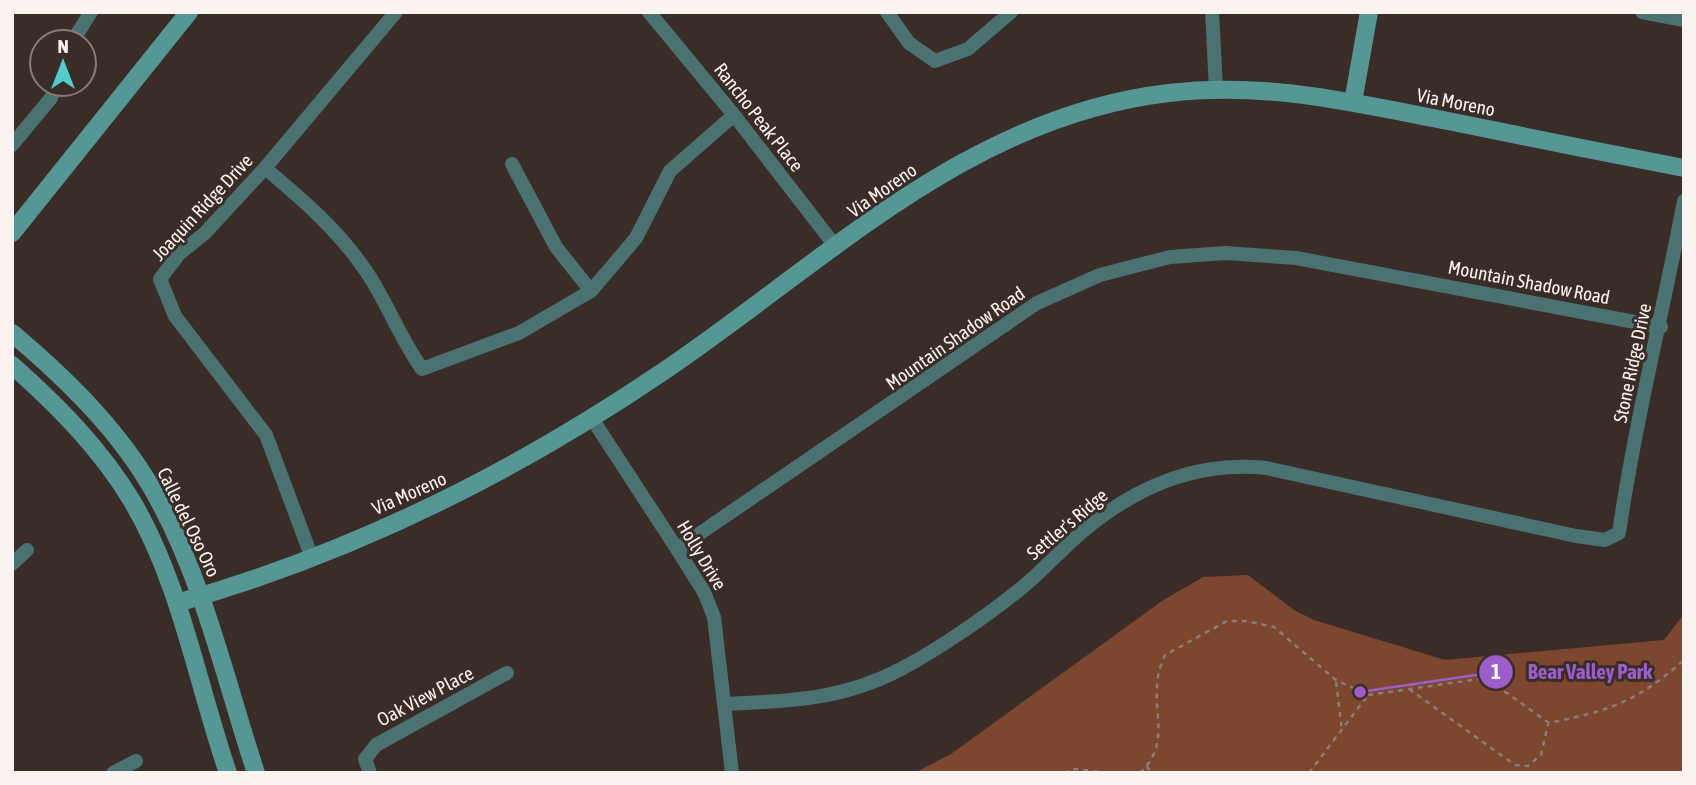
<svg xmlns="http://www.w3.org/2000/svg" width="1696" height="785" font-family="'Asap Condensed',sans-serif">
  <rect width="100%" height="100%" fill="#3a2d28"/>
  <path fill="#7c472e" d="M1248,575L1294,610L1314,620L1445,660L1664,640L1684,614V773H914L951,754L1162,601L1203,577Z"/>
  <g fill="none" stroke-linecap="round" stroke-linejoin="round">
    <g stroke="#897e7a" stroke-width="2.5" stroke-dasharray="5 5" stroke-linecap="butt">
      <path d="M1336,682L1342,731"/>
      <path d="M1409,689L1515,765L1528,766L1541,755L1548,724"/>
      <path d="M1147,766L1151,773"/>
      <path d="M1064,773L1075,769L1108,773"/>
      <path d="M1140,773C1171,744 1152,713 1158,677C1159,670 1162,662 1165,655L1227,621H1246L1274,627L1336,680L1368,695L1479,679L1507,693L1549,723C1611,710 1635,703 1684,660"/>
      <path d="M1309,773L1368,695"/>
    </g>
    <g stroke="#4a7271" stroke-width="14">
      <path d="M649,12L734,115L836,247"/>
      <path d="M887,12L909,43L935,61L968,49L1011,12"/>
      <path d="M1212,12L1216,89"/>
      <path d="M1642,12L1684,20"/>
      <path d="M72,42L91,12"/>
      <path d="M12,145L51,98L56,84"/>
      <path d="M512,164L556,247L591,291"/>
      <path d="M265,168C303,200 338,230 366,271C387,302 400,338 422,369L519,333L591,291L636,238L670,171L734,115"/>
      <path d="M591,417L677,549L704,592L714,617L732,773"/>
      <path d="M677,549L1037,303L1100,275L1170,257L1226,253L1296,258L1661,327"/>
      <path d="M312,558L266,435L175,316L160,279L179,254L205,233L265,168L396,12"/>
      <path d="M12,564L27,550"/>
      <path d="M726,704C790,701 842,700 901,669C939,649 990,614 1024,586C1044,569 1062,549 1082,532C1135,487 1196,461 1266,468L1576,536L1605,540L1619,533C1635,422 1663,312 1684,201"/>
      <path d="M113,773L136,761"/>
      <path d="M370,773L365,759L376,745L507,673"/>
    </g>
    <g stroke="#559795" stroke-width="18">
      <path d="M1353,102L1369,12"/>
      <path d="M12,233L189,12"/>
      <path d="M12,333C69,381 124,435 159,501C205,586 226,682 256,773"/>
      <path d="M12,365C58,406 100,448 132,501C181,584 197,683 228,773"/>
      <path d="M177,603C350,554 512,474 661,373C823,264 967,116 1169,93C1264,81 1355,103 1448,121C1527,137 1605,153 1684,168"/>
    </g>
  </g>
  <g text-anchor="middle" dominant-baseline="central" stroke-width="6" stroke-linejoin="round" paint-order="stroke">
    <g font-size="19" fill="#fbf3ef" stroke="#3a2d28">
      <text transform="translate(1456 102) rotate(11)">Via Moreno</text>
      <text transform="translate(759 117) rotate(52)">Rancho Peak Place</text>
      <text transform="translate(882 190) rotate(-35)">Via Moreno</text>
      <text transform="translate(202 207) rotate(-47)">Joaquin Ridge Drive</text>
      <text transform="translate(1529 282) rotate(11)">Mountain Shadow Road</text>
      <text transform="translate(955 338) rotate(-35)">Mountain Shadow Road</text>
      <text transform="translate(1632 363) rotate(-78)">Stone Ridge Drive</text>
      <text transform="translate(409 493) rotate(-24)">Via Moreno</text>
      <text transform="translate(189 522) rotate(64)">Calle del Oso Oro</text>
      <text transform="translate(1067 524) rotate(-40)">Settler's Ridge</text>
      <text transform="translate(702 555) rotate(59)">Holly Drive</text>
      <text transform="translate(425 696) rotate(-28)">Oak View Place</text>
    </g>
  </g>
  <path fill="none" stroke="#9b5ecb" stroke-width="2.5" d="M1360 692L1496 672"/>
  <g fill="#9b5ecb" stroke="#3a2d28" stroke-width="2.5">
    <circle cx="1360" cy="692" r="7"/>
    <circle cx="1496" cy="672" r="18"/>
  </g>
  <g font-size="21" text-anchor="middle" font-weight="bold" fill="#fff">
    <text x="1496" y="679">1</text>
  </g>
  <g font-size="21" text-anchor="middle" font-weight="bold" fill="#9b5ecb" stroke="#3a2d28" stroke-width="6" stroke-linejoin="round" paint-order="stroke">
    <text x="1590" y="679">Bear Valley Park</text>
  </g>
  <rect width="1696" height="785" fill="none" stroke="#fbf3ef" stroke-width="28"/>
  <g transform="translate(63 63)"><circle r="33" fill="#3a2d28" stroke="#877c78" stroke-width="2"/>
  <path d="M0-5L12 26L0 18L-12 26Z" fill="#53cdcb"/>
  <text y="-10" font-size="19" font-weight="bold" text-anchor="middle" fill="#fbf3ef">N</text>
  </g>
</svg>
